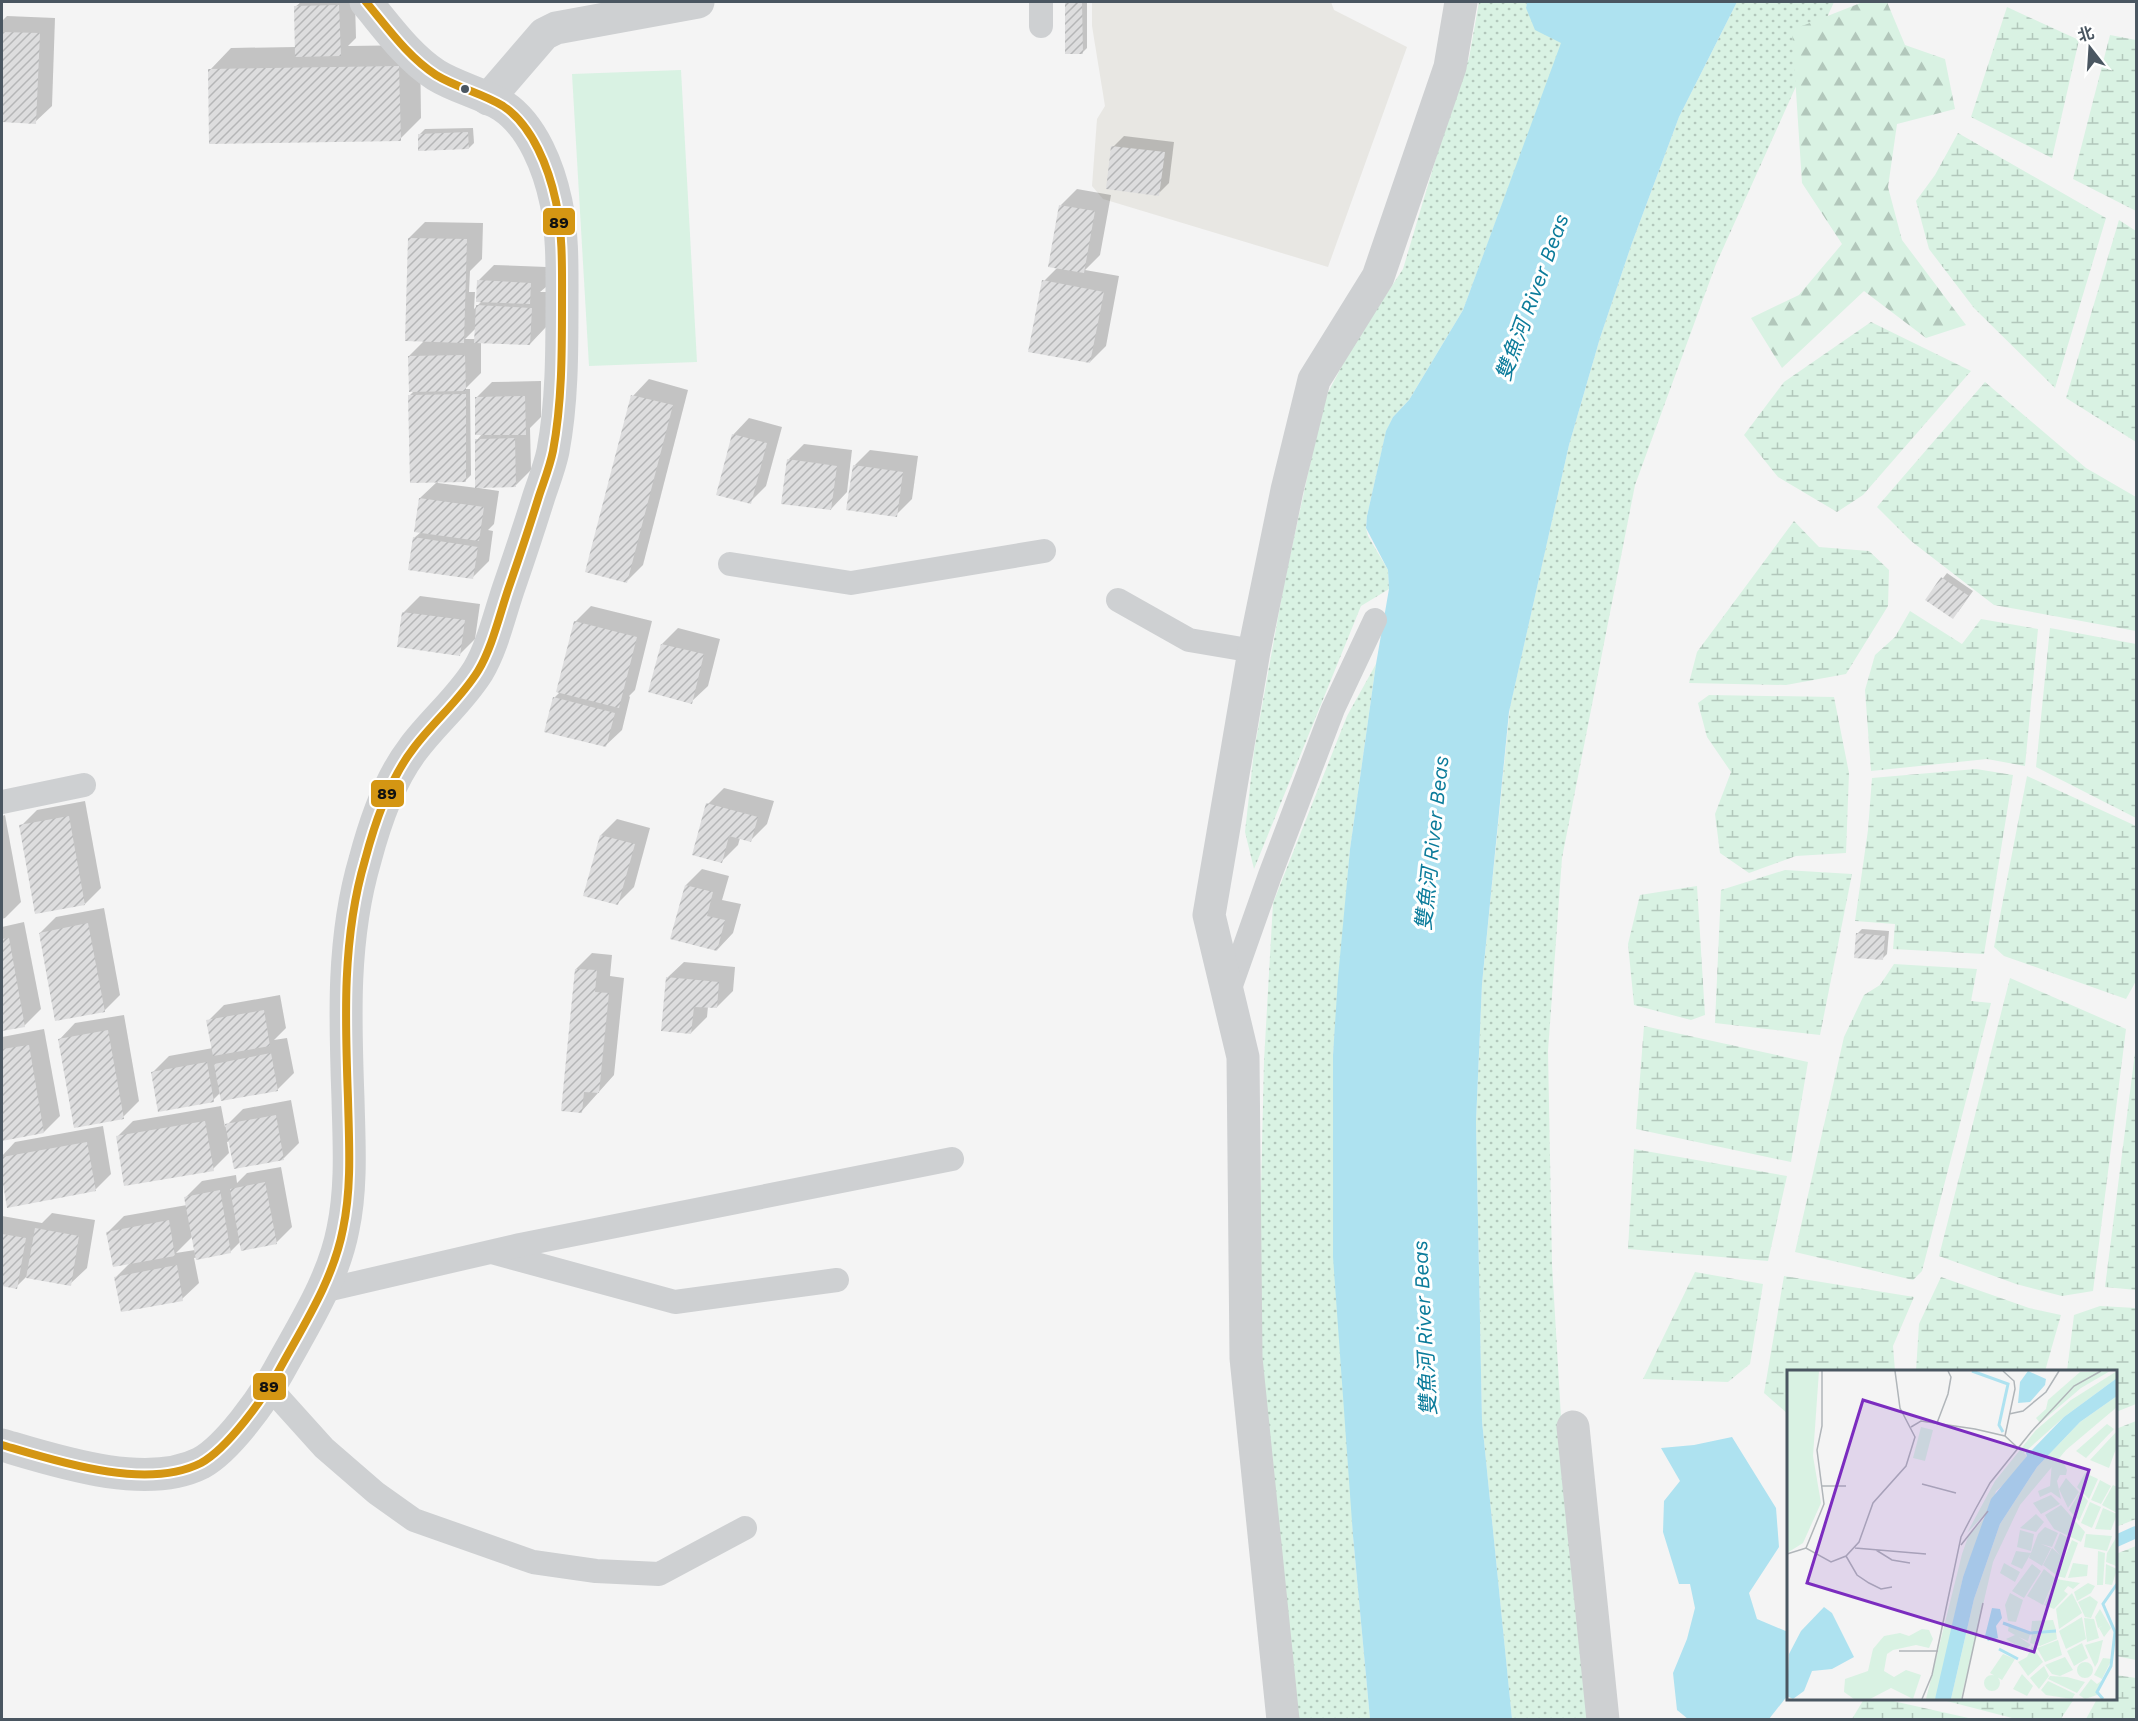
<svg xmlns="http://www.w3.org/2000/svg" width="2138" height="1721" font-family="'Work Sans','Noto Sans SC',sans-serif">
  <defs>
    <pattern id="grass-dots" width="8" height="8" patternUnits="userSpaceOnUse" patternTransform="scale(1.5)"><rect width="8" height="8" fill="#d9f2e3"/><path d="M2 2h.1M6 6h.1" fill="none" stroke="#b2c7bb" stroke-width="1.8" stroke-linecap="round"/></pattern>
    <pattern id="forest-firs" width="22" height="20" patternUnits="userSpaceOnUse" patternTransform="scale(1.5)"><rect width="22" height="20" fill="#d9f2e3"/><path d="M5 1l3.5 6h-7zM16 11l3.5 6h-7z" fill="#b2c7bb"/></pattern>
    <pattern id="wetland-marsh" width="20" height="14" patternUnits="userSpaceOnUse" patternTransform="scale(1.5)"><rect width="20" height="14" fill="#d9f2e3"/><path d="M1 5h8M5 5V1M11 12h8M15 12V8" fill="none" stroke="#b2c7bb"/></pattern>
    <pattern id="building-hatch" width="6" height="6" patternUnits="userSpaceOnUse" patternTransform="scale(1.5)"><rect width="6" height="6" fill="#ddddde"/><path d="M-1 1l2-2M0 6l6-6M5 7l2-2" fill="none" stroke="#b5b6b7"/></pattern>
  </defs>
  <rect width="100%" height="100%" fill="#f4f4f4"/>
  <path fill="#e8e7e3" d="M1092,2H1331L1334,10L1407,47L1328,267L1103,199L1092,186L1097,119L1105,106L1092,26Z"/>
  <g fill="url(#grass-dots)">
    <path d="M1479,2H1527L1526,8L1562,43L1463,310L1409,400L1393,417L1386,432L1367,516L1366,528L1368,536L1388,570L1389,589L1361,606L1254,869L1245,832L1254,751L1284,584L1324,400L1354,343L1403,269L1444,131L1469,58Z"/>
    <path d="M1737,2H1834L1716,264L1635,485L1562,858L1548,1051L1552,1264L1561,1417L1593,1719L1512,1720L1482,1421L1476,1122L1482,984L1510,707L1569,445L1600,338L1632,243L1679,117Z"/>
    <path d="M1376,664L1350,849L1333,1055L1353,1536L1370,1719H1296L1261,1383L1259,1271L1264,1061L1273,903L1347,716Z"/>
  </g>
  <path fill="url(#forest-firs)" d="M1863,2H1887L1905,45L1945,59L1955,109L1897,124L1888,187L1902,240L1966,325L1926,338L1864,291L1782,368L1751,318L1799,295L1842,244L1802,183L1792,30Z"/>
  <g fill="url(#wetland-marsh)">
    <path d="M2007,7L2079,40L2052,158L1971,117Z"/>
    <path d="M2110,35L2136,40V211L2073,179Z"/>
    <path d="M1958,133L2106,218L2055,388L1974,308L1929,249L1916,201L1935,175Z"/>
    <path d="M2119,220L2136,231V442L2066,398Z"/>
    <path d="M1871,322L1971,371L1863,495L1837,512L1778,477L1744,435L1784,382Z"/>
    <path d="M1985,382L2086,468L2136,497V631L1994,605L1911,541L1877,507Z"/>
    <path d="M1794,521L1819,547L1869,551L1889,570L1888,606L1846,674L1786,685L1689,683L1697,652Z"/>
    <path d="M1910,611L1962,644L1981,619L2038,629L2025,766L1987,759L1871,771L1865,690L1875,655L1895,637Z"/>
    <path d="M2050,628L2136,644V818L2036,767Z"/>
    <path d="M1709,695L1834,697L1849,773L1846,853L1796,856L1749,873L1720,853L1715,814L1731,772L1707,737L1698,703Z"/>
    <path d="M1976,769L2013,775L1984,954L1893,949L1895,924L1855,921L1868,830L1872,778Z"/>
    <path d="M2027,776L2136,826V981L2126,999L2004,956L1994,947Z"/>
    <path d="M1785,870L1852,874L1820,1035L1715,1023L1721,890Z"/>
    <path d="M1697,886L1705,1015L1691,1020L1634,1005L1628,944L1640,895Z"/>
    <path d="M1894,964L1977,969L1971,1001L1991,1003L1922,1271L1913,1280L1795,1252L1844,1037L1864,995L1880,985Z"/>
    <path d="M2010,978L2126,1029L2093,1291L2062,1296L2016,1284L1939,1256Z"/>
    <path d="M1644,1026L1808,1062L1791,1162L1636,1129Z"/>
    <path d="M2136,1045V1290L2105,1287Z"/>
    <path d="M1634,1149L1787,1176L1768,1261L1628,1249Z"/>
    <path d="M1695,1272L1763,1284L1750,1364L1728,1382L1643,1379Z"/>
    <path d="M1784,1276L1914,1297L1893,1346L1895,1371L1788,1372V1414L1764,1393Z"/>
    <path d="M1941,1277L2029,1308L2061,1315L2045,1371H1916L1919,1324Z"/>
    <path d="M2100,1306L2136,1308V1404L2116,1412V1372L2067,1371L2074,1315Z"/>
    <path d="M2136,1421V1519L2116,1527V1429Z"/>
    <path d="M2136,1546V1660L2116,1656V1554Z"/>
    <path d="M2116,1675L2136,1678V1719H2086L2097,1699L2116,1698Z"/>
    <path d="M1864,1699H1884L1973,1719H1852Z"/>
    <path d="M1939,1699H2074L2060,1720L2016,1719Z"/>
  </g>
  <path fill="#d9f2e3" d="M681,70L697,362L589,366L572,74Z"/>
  <g fill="#aee2f0">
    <path d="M1527,2H1737L1679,117L1632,243L1600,338L1569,445L1509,712L1482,984L1476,1122L1482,1421L1512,1719H1370L1353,1536L1333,1257V1055L1338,978L1350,849L1376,664L1389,589L1388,570L1366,528L1367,516L1386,431L1393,417L1409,400L1463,310L1561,43L1535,30L1526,8Z"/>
    <path d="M1732,1437L1776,1508L1779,1547L1749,1593L1757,1619L1788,1632V1695L1769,1719H1688L1677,1710L1673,1673L1687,1639L1695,1608L1690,1584H1679L1663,1532L1664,1501L1680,1481L1661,1448L1694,1445Z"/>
  </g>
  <g fill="#0003" fill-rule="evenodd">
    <path d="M301,2H355L356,38L348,46L420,45L421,118L400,139L210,70L231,48L296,47L295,7Z"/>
    <path d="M1066,2H1087V48L1082,53L1067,52Z"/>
    <path d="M7,16L55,18L52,106L35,122L2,121V21Z"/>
    <path d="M473,128L474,143L469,148L420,134L425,129Z"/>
    <path d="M1124,136L1174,142L1169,183L1158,194L1113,147Z"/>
    <path d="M1077,189L1111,195L1100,255L1085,270L1119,276L1106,346L1090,362L1044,281L1058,267L1061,205Z"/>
    <path d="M425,222L483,223L482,259L470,271L469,292H475L474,309L482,301L478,281L494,265L547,267L546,287L540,292H547L546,327L530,344L481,342V373L465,389H470L471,475L466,480L438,481V483L477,488V440L483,433L476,398L492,382L541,381V417L530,428L531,470L515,486H479V488L499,491L494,524L488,530L493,531L489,561L473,577L414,538L421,532L420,498L438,481L410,395L415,390L409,356L425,340L409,238ZM476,328V339H465Z"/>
    <path d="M649,379L688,390L643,565L627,581L633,396Z"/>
    <path d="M749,418L782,427L766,486L750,502L733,435Z"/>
    <path d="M804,444L852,450L847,492L831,509L788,460Z"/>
    <path d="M870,450L918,456L912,499L896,515L854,466Z"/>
    <path d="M1947,573L1973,591L1958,612L1927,599Z"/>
    <path d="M420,596L480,604L475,639L459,655L404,612Z"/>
    <path d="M591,606L652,621L635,690L629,696L630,697L622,730L605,746L546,731L555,697L560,692L575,622Z"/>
    <path d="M678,628L720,639L708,686L691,702L662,644Z"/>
    <path d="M724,788L774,801L767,824L751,840L740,838L738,845L722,861L708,804Z"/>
    <path d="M85,801L101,888L85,904L21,826L37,810Z"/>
    <path d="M5,815L21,902L5,918L2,919V816Z"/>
    <path d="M617,819L650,828L634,887L618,903L601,835Z"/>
    <path d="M702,869L729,876L722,900L741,904L733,933L717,950L672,938L686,885Z"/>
    <path d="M104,908L120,995L104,1011L40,933L56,917Z"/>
    <path d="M24,922L41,1009L24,1026L2,1030V927Z"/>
    <path d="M1862,929L1889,931L1887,954L1882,959L1857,934Z"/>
    <path d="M592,953L612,955L610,976L624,978L614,1075L581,1112L576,969Z"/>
    <path d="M684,962L735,967L733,991L717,1007L708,1006L707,1017L691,1033L667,978Z"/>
    <path d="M280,995L286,1028L274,1040L287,1038L294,1073L278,1089L223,1100L221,1092L213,1100L153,1072L169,1056L213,1048L208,1021L224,1005Z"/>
    <path d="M124,1015L139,1101L123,1117L59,1040L75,1023Z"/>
    <path d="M44,1029L60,1116L44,1132L2,1140V1037Z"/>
    <path d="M291,1100L299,1143L283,1159L230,1141L227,1142L229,1153L213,1169L117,1137L133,1121L221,1106L225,1127L243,1109Z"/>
    <path d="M103,1126L111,1174L95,1190L8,1206L2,1170V1156L15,1142Z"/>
    <path d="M281,1167L292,1227L276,1243L241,1241L230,1252L194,1258L199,1283L182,1299L116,1277L131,1262L108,1232L124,1216L187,1205L186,1197L202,1181L236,1175L237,1183L247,1173ZM193,1236L195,1250L176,1253Z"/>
    <path d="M52,1213L95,1220L87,1268L70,1284L26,1277L16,1287L2,1284V1216L42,1223Z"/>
  </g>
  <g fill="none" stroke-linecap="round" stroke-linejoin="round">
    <path stroke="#aee2f0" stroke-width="12" d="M2116,1541L2136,1532"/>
  </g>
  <g fill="url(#building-hatch)">
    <path d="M1065,2H1082L1083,54H1065Z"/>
    <path d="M339,5L341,56L295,57L294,6Z"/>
    <path d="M2,32L40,33L36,124L2,122Z"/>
    <path d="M399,66L401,141L209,144L208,69Z"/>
    <path d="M468,132L469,149L418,151V134Z"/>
    <path d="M1111,146L1165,152L1159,196L1106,189Z"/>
    <path d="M1059,205L1095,211L1084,273L1048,267Z"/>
    <path d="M408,238L467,239L464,343L405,341Z"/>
    <path d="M477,280L531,283L530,304L476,302Z"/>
    <path d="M1042,280L1104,292L1090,363L1028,352Z"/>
    <path d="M476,305L532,308L530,345L474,343Z"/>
    <path d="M465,355L466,391L409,392L408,356Z"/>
    <path d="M466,394V482L410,483L408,395Z"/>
    <path d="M631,395L673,405L627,583L585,572Z"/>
    <path d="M525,396L526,435H475V397Z"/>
    <path d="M732,434L767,443L751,504L716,495Z"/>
    <path d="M515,438L516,487L475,488V439Z"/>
    <path d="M787,459L837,466L831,510L781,504Z"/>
    <path d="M853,465L903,472L897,517L846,510Z"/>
    <path d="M419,498L484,507L479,541L414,532Z"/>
    <path d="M413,537L478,547L473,579L408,570Z"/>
    <path d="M1941,577L1969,596L1953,619L1925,600Z"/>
    <path d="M402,612L465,620L460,656L397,647Z"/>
    <path d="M574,621L637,637L619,708L556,692Z"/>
    <path d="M661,644L704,654L692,704L648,692Z"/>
    <path d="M553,697L615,713L606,747L544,732Z"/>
    <path d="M706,803L758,817L751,842L729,836L722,863L692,855Z"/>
    <path d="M69,816L85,905L35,914L19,825Z"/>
    <path d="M600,835L635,844L618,905L583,896Z"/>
    <path d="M685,885L713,892L707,916L725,920L717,951L670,939Z"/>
    <path d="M88,923L105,1012L55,1021L39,933Z"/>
    <path d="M1856,933L1885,936L1883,960L1854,958Z"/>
    <path d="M9,938L25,1027L2,1031V939Z"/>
    <path d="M575,969L597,970L595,992L609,993L599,1093L584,1092L582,1113L561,1111Z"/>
    <path d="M666,977L719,982L717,1008L694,1007L691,1034L661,1031Z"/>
    <path d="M264,1010L270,1046L213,1056L206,1020Z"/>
    <path d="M108,1030L124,1119L74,1128L58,1039Z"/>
    <path d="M29,1045L44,1133L2,1141V1049Z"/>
    <path d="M271,1053L278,1091L221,1101L214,1064Z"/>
    <path d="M207,1062L214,1102L158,1112L151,1072Z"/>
    <path d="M276,1115L284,1160L234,1169L225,1124Z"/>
    <path d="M205,1121L214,1171L124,1186L116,1136Z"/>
    <path d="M87,1142L96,1191L7,1208L2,1178V1157Z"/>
    <path d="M265,1182L277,1244L241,1251L230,1189Z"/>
    <path d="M220,1190L231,1253L196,1260L184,1197Z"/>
    <path d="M169,1220L175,1256L113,1267L106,1232Z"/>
    <path d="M35,1228L79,1236L71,1286L26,1278Z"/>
    <path d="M2,1234L26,1238L17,1289L2,1286Z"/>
    <path d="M177,1265L183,1301L121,1312L114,1277Z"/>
  </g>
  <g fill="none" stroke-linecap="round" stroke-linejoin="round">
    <g stroke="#ced0d2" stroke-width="24">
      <path d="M1041,26V2"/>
      <path d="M730,564L851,583L1044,551"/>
      <path d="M1118,600L1189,640L1254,651"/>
      <path d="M2,802L84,785"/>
      <path d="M1229,991L1270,875L1333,709L1375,620"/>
      <path d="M495,1253L675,1302L837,1280"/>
      <path d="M322,1291L520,1245L952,1159"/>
      <path d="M269,1387L324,1448L376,1493L414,1520L533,1562L596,1571L659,1574L745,1528"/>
    </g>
    <g stroke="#ced0d2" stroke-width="33">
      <path d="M488,99L544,34L556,28L698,2"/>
      <path d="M1573,1427L1603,1720"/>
      <path d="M2,1445C56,1461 146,1491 201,1463C228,1448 263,1399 278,1372C303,1326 333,1281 343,1229C352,1186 349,1142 348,1099C345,1019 342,938 365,860C375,822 389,780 413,749C433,722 460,700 478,671C493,646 500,612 510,584C520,555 530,525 539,496C544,481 550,466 553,451C562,403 562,353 562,303C562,270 563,235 556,202C549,169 533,126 503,106C482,93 457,88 436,75C408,57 387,27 366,2"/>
      <path d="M1283,1720L1246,1358L1243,1057L1209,915L1254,651L1287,490L1314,380L1378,277L1450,67L1461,2"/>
    </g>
    <defs>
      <path id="bus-1" d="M2,1445C56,1461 146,1491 201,1463C228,1448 263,1399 278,1372C303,1326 333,1281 343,1229C352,1186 349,1142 348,1099C345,1019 342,938 365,860C375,822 389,780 413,749C433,722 460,700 478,671C493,646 500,612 510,584C520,555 530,525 539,496C544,481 550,466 553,451C562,403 562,353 562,303C562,270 563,235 556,202C549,169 533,126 503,106C482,93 457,88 436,75C408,57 387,27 366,2"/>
    </defs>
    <use href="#bus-1" stroke="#fff" stroke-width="12"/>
    <use href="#bus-1" stroke="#d49613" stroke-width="8"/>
  </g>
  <circle fill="#4a5661" stroke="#fff" stroke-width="2" cx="465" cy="89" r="5"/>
  <g text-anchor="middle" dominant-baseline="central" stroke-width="6" stroke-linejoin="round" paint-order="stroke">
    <g font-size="21" font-style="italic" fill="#0c7c9b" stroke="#fff">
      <text transform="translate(1532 297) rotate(-70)">雙魚河 River Beas</text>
      <text transform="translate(1432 843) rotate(-84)">雙魚河 River Beas</text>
      <text transform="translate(1424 1328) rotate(-93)">雙魚河 River Beas</text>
    </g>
  </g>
  <g transform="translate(1787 1370)">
    <rect width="330" height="330" fill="#f4f4f4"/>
    <path d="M330,1V8L277,47L237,83L240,86L221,111L209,121L204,138L180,163L208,111L249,60L284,30ZM330,26V37L279,80L233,135L206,192L174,329H164L187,229L213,154L250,97L293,52ZM200,145L176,207L152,318L148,329H139L175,184L181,167Z" fill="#d9f2e3"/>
    <path d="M0,1H32L26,86L34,133L16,173L0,183ZM323,1L294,18L253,53L249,48L259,39L261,30L293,2ZM276,91L280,100L279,105H273L270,111L274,129L264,122L253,127L251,121L263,116L265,92ZM135,259L142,260L146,269L142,278L129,275L106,280L100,284L97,301L107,307L119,300L134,305L126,329L104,318L83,329H67L57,322L58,309L81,301L86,279L97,266L113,263L122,266Z" fill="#d9f2e3"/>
    <path d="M320,54L327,59L299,88L289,81ZM330,61V76L322,98L303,90ZM298,103L311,109L302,129L290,117ZM279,108L292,122L281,138L272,119ZM313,110L324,116L314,134L304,130ZM326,115L330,117V143L315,135ZM293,122L301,131L292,151L282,140ZM264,125L273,134L254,144L246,133ZM303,132L314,137L305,158L294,153ZM274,135L298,162L294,172L267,159L261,150L258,145ZM316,138L330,144L324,160L308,159ZM249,144L257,152L249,162L233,158ZM258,157L271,163L265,177L254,174L264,178L255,196L242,188L251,164ZM233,160L247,164L244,181L230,177ZM273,163L283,169L269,205L256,195L265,178L273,185L267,178ZM299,164L325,166L320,181L297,177ZM330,166V194L329,196L319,192L320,183ZM285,170L291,173L278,208L270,206ZM229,181L244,183L235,199L224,194ZM311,181L318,183L316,215H310ZM217,193L233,202L228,212L213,203ZM286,193L301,195L300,206L281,208ZM245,194L254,201L237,228L225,221ZM319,194L330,199L325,215L318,214ZM257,199L268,208L256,235L240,226ZM269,209L293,213L286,219L281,216L277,221L281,224L267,239L257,235ZM301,213L308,216L304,223L290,231L287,222ZM223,223L236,230L229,252L221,251L218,235ZM285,223L295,243L272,259L269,239ZM303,226L311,232L304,248L298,247L291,232ZM313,239L324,258L317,267L312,258L315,256L311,258L308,247ZM295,247L299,269L279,279L272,261ZM297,248L307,249L312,268L300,272ZM266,250L269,260L244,261L245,251ZM222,255L243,264L241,271L232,267L244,275L237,280L219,269L228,265L221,261ZM269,262L270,269L253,276L243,273L245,264ZM271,270L275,285L258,292L250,278ZM316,270L311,292L308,297L298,275ZM295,273L301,288L287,296L280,281ZM245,276L256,292L241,306L231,292L240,287ZM216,284L228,289L215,310L203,303ZM278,287L286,300L273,306L265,304L258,295ZM316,288L325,289L315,309L307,305ZM290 300a8 8 0 1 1 16 0a8 8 0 1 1-16 0ZM257,296L262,306L252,319L243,308ZM235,304L246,316L240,326L226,319ZM197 313a8 8 0 1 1 16 0a8 8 0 1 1-16 0ZM263,306L280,307L298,312L290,323L261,309ZM304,309L310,314L314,311L310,325L298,329L292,325ZM261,311L288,324L285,329L259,325L254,320Z" fill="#d9f2e3"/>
    <path d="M134,57L146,60L138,91L126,88Z" fill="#d9f2e3"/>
    <path d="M241,1L259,9L258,15L243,32L231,33L233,12ZM330,8V26L293,52L250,97L213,154L187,229L164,329H148L176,207L204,129L240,86L238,80H245L277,47ZM37,237L45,243L67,287L45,299L25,301L17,321L6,329L0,326L2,284L14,261ZM205,238L213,239L215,248L209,256L211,268L201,271L198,266Z" fill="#aee2f0"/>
    <path fill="none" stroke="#aee2f0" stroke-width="3" d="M185,1L221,14L212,55L216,62M216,253L243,263L269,261M212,279L231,289M316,329L310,322L324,296L328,262L316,234L330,214"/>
    <path fill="none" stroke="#b0b5b9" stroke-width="1.5" d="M216,1L227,11L228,19L218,66M222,44L236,41L259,22L272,1M150,53L161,24L164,7L161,1M124,57L134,51L188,59L218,66L231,78M135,114L169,123M35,116H59M174,175L201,141M19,178L37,134L30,80L35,56V1M68,178L139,184M89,180L105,190L123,193M0,184L19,178L44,192L59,186L72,172L86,133L119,96L128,67L113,38L108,1M59,186L70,205L82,213L94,219L105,217M112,281H151M135,329L145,305L174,167L188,140L203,113L244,62L287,16L314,1M175,329L196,233"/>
    <path fill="#7b2cbf" fill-opacity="0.15" stroke="#7b2cbf" stroke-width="3" d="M76,30L302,100L247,282L20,213Z"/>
    <rect width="330" height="330" fill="none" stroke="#4a5661" stroke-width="3"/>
  </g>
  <g stroke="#fff" stroke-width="2">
    <rect x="542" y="207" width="34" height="29" rx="6" fill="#d49613"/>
    <rect x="370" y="779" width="35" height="29" rx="6" fill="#d49613"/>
    <rect x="252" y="1372" width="35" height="29" rx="6" fill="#d49613"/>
  </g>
  <g font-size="16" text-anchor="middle" font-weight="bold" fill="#111">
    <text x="559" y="228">89</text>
    <text x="387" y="799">89</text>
    <text x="269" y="1392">89</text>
  </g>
  <rect width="2138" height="1721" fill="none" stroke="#4a5661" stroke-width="6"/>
  <g transform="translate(2090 48) rotate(343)" stroke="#ffffff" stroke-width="4.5" paint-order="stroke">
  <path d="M0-4.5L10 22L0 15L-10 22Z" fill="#4a5661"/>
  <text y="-9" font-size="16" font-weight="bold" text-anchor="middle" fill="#4a5661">北</text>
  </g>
</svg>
